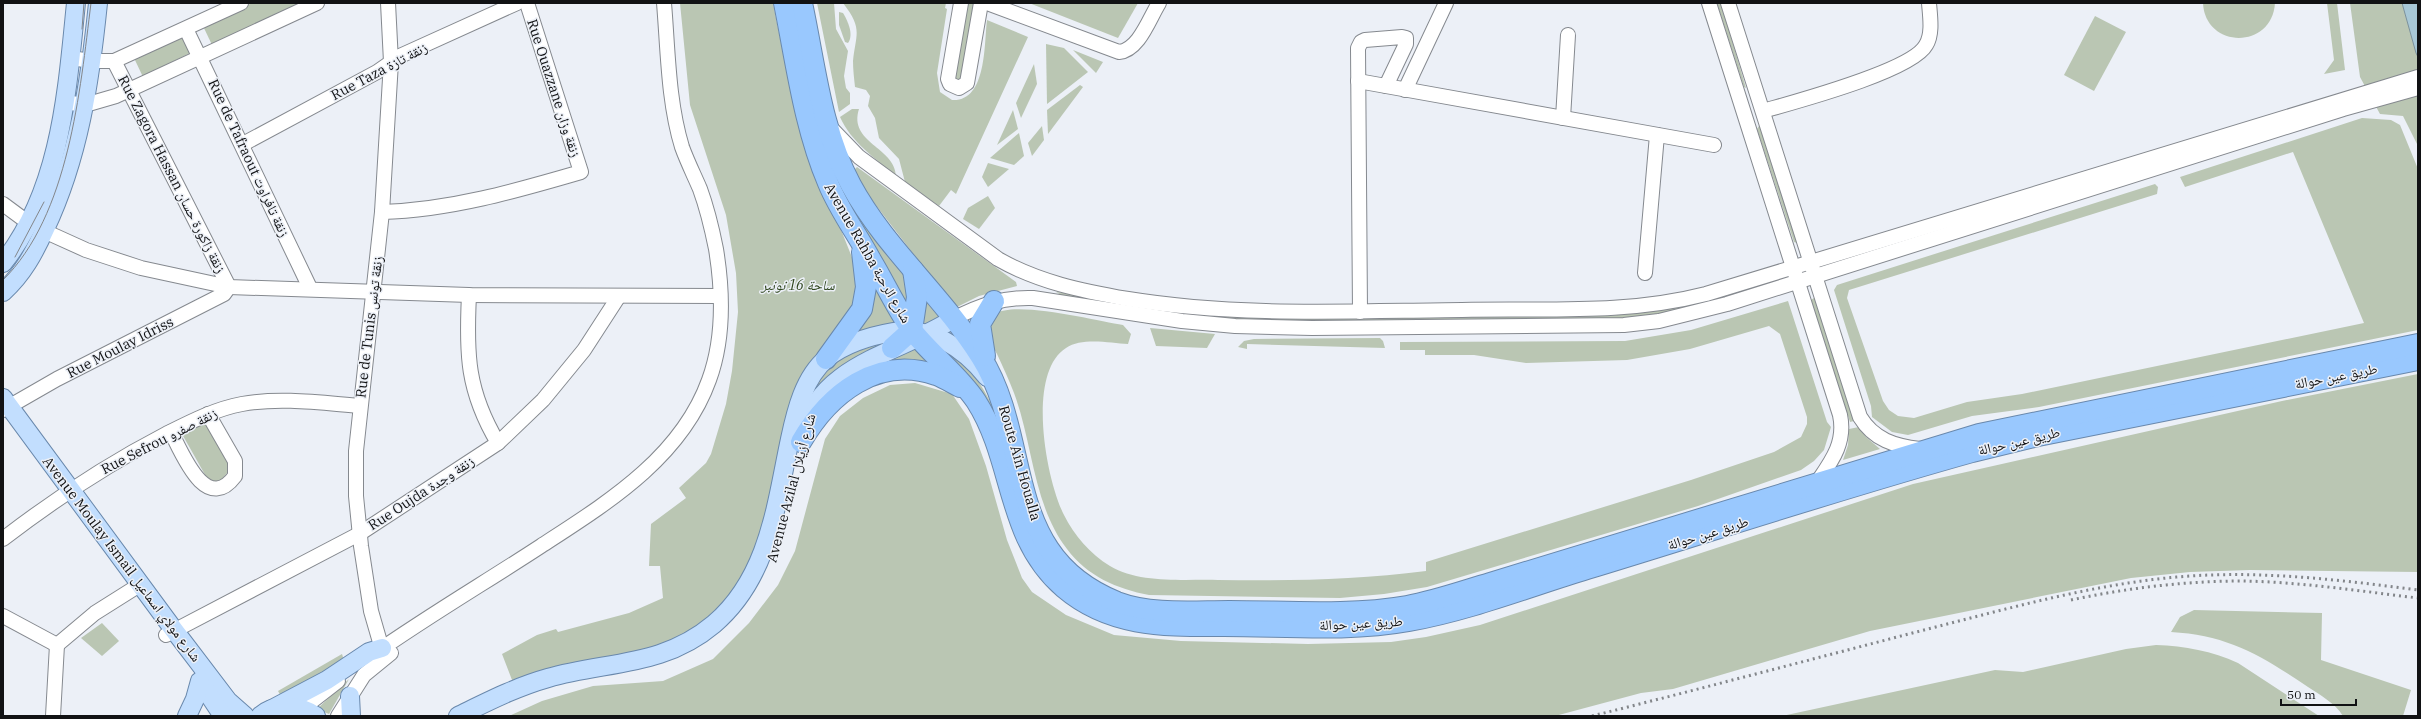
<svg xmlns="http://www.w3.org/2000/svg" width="2421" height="719" font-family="'IBM Plex Serif','Noto Naskh Arabic',serif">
  <rect width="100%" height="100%" fill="#ecf0f7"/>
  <g fill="#bac6b3">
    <path d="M252,3H306L213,47L203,26Z"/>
    <path d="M680,3H773L790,88L803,134L857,270L859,297L804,371L755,552L733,593L700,625L659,647L557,667L512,680L502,654L537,635L556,629L558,632L629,613L663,598L660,566H649L651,524L686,498L679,488L706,463L711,454L726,404L732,371L738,312L736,273L726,215L690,105Z"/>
    <path d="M817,3H834L836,29L848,51L844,76L846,88L850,93V104L839,112Z"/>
    <path d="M843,3H946L945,8L947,9L937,73L940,92L952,100C987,102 984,44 987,20L1028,37L956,194L951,190L939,206L905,182L899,159L879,138L875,118L868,106L870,96L866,90L855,87C854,78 853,69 853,61C856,33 863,29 843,3Z"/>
    <path d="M965,3H973V5L962,78L959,82L953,76Z"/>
    <path d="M1029,3H1138L1118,38Z"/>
    <path d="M1717,3H1721L1746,88L1744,87Z"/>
    <path d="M2203,3H2275C2272,50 2205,49 2203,3Z"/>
    <path d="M2327,3H2337L2345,70L2324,74L2334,60Z"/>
    <path d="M2350,3H2402L2418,57V146L2403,116L2380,114L2360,77Z"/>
    <path d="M839,12L843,13C848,21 854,35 848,43L845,42L839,25Z"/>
    <path d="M2095,16L2126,32L2094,91L2064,75Z"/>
    <path d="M184,37L190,53L143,77L134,58Z"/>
    <path d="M1046,44L1064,48L1088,72L1047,104Z"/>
    <path d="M1073,50L1103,62L1096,73Z"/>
    <path d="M1034,64L1037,84L1021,118L1016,103Z"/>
    <path d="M1080,85L1083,87L1048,134L1047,110Z"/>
    <path d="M852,109H859C848,143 895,147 896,176C876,159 851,142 840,117Z"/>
    <path d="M1013,110L1018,129L997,145Z"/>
    <path d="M818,118L905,273L909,312L837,184Z"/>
    <path d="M2362,118L2391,120L2400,125L2418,169V330L2039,407L1972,416L1908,435L1892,432L1872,417L1871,406L1834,290L1837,285L2155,184L2158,187L2157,194L1849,290L1847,298L1883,401L1889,410L1898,416L1914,418L1967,402L2022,394L2364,323L2293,152L2185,187L2180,177Z"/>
    <path d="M1042,126L1044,140L1032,156L1028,143Z"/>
    <path d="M1759,126L1760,127L1797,243L1794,242L1757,129Z"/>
    <path d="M1019,133L1024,156L1014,165L990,158Z"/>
    <path d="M988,163L1009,169L988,187L982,177Z"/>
    <path d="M857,167L1016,282L1017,286L979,296L955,308L868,195L854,170Z"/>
    <path d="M988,196L995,208L979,229L963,219L968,208Z"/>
    <path d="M1787,274L1790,277C1736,294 1684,311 1628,319L1276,322L1202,317L1061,295L1056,292L1239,317L1276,318L1604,316C1668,312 1726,293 1787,274Z"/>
    <path d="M872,278L902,323L845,340Z"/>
    <path d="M923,295L947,319L927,324L922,323Z"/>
    <path d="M1814,298L1815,299L1854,421L1850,422L1811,300Z"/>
    <path d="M1788,301L1827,422L1831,427L1824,450L1814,461L1801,470L1698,506L1427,587L1384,594L1340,598L1149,595C1117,589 1087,576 1067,549C1033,505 1033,444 1014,393C1009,380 1003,367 997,354C994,348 989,342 988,335C987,327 988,319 995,314C1015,300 1097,321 1123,325L1131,334L1128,344C1110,343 1082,337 1066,348C1026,373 1046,480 1064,515C1074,535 1090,554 1110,566C1140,584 1184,579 1218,580C1288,581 1357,580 1426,571V562L1691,480L1774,452L1801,437L1807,424V417L1780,334L1769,326L1690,349L1627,360L1526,363L1474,355H1425V350H1400V342L1625,341L1691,330Z"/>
    <path d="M1150,328L1215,334L1207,348L1156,346Z"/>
    <path d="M1380,338L1383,341L1385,348L1247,344V349L1238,347L1244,341L1254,339Z"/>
    <path d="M883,343L840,367L827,378L812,397L810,395C832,359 843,355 883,343Z"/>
    <path d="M915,345L930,359L926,366L885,361Z"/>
    <path d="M948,352C979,374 989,396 1002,431L944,356Z"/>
    <path d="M2418,374V572L2250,570L2190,572L2131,578L1870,631L1673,689L1641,693L1555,716H509L542,701L593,686L663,681L713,659L749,623L778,585L795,551L825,439L840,416L863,398L890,385L915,383L952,394L969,419L986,466L1007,540L1022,578L1032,592L1066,615L1114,635L1181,641L1308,644L1391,642L1426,637L1480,625L1913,484L2282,401Z"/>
    <path d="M205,422L232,467L218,484L208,480L182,434Z"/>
    <path d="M1859,427L1866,437L1880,449L1843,460L1848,445L1849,429Z"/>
    <path d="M2194,610L2322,613L2321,660L2411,690L2403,716H2343C2335,703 2320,695 2308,687C2262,656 2228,635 2171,632L2180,617Z"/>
    <path d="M102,623L119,641L102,656L81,638Z"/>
    <path d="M2156,645C2185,646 2212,651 2238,663L2319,716H1782L1995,670L2023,672L2126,649Z"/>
    <path d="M342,654L345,664L282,698L278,691Z"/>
    <path d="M349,679L329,714L317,709Z"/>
  </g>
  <path fill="#a8c8d7" stroke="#7b919c" d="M2402,3H2418V57L2416,53Z"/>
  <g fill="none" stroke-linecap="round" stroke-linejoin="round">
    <defs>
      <g id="minor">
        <path d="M961,3L948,79L950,84L959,88L967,83L981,3"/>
        <path d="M987,3L1119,52C1139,50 1149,19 1159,3"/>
        <path d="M1709,3L1840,415C1846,443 1831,462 1816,484"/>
        <path d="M1728,3L1860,417C1874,440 1895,446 1920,449"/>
        <path d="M186,29L310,288"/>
        <path d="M70,58L92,61H114L241,3"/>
        <path d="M1358,81L1714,145"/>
        <path d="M1405,90L1446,3"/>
        <path d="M64,102L85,105L116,96L317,3"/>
        <path d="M1763,111C1794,102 1912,71 1926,45C1933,34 1930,16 1929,3"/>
        <path d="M1563,118L1568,35"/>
        <path d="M832,129L859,157L998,259C1038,282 1082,291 1128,299C1239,317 1350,311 1462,310C1546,308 1624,315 1706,294L2418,77"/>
        <path d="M243,144L377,72L400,56L517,3"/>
        <path d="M3,204L30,224"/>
        <path d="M382,212C450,210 516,191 581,172L527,3"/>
        <path d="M44,231L86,250L141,268L229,287L469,295L720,296"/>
        <path d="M1645,273L1657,135"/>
        <path d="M469,295C466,354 467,391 498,443"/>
        <path d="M1360,312L1358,48L1361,42L1365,40L1402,37L1406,38V44L1386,86"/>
        <path d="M953,319C980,305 1003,297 1033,298L1182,321L1235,326L1312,328L1624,325L1659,321L1727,304L2343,109L2418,88"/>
        <path d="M3,410L57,379L224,294L229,287L114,61"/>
        <path d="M171,432C182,453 206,515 235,476V461L208,414"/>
        <path d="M3,539C55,499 108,464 166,434C190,422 215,409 242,404C280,397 322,403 360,406"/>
        <path d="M3,616L57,645"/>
        <path d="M166,635L359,534L498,443L543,400L584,350L619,296"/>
        <path d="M57,645L95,613L141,584"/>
        <path d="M374,654C428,616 486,582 541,546C607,503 681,458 709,380C724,339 723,292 716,249C712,229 707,208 700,189C694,175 687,161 682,147C668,101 668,50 664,3"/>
        <path d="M384,656L371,611L361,546L356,496V451L382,212L391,62L388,3"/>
        <path d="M302,709L338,681"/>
        <path d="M53,716L57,645"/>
        <path d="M338,716L364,675L391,653"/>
      </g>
      <g id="major">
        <path d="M3,263C61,190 67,92 76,3"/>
        <path d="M3,292C23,274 34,253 45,229C79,157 90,82 98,3"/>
        <path d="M3,398L174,630L228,701L245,716"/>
        <path d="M803,433C820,363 901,353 953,319"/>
        <path d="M205,689L223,716"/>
        <path d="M350,696L351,716"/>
        <path d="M272,709L327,680L369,652L382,648"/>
        <path d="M187,716L195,699L200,681"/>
        <path d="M260,716C274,703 301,705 316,716"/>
        <path d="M458,716C487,702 516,687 548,678C608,661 663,667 714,624C769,577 776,505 790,439C796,411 804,377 827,358C846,343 870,336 893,332C931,326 964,348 987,377"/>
      </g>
      <g id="highway">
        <path d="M784,3C796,62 804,127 828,183C839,210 857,234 871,260C885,283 896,308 911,329C931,355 958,374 976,401C1015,462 1005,537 1064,588C1111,628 1166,626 1224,626C1285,626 1349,632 1409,621C1470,610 1528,587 1587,569C1715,530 1843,488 1972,452L2038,436L2418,360"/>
        <path d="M802,3C815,63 821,130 851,185C885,248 943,296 981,357C1019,417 1012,494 1049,549C1065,573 1090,591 1117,602C1152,615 1192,611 1229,611C1288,611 1349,616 1407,606C1435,601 1463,591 1490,583L1979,434L2418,344"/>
        <path d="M892,348L912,330L917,297L913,270"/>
        <path d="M985,356L980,324L994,301"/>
        <path d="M826,359L862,309L866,287L862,252"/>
        <path d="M801,442C829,394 877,355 936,375C944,378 952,383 960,387"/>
      </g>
    </defs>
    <use href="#minor" stroke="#85898f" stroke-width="16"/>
    <use href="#major" stroke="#6988ac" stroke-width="20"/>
    <use href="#highway" stroke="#6988ac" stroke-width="22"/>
    <use href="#minor" stroke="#fff" stroke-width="14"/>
    <use href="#major" stroke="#c2defe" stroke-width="18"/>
    <use href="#highway" stroke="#99c8fe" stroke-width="20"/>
    <g stroke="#83868a" stroke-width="1">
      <path d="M82,29L84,3"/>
      <path d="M15,257L44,202"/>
      <path d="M3,280C69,215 80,91 91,3"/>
    </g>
    <g stroke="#83868a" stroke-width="3" stroke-dasharray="2 4" stroke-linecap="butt">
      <path d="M2071,600C2127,588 2185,581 2243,581C2301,582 2360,591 2418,598"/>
      <path d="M1592,716C1704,688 1816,658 1928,629C2014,607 2101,582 2190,576C2266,571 2342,580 2418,590"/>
    </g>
  </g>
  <g text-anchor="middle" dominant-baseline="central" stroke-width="3" stroke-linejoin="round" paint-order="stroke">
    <g font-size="14" fill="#111214" stroke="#ecf0f7">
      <text transform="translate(379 71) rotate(-28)">Rue Taza زنقة تازة</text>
      <text transform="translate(554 88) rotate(72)">Rue Ouazzane زنقة وزان</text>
      <text transform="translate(249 158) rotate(65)">Rue de Tafraout زنقة تافراوت</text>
      <text transform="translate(172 174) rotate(63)">Rue Zagora Hassan زنقة زاكورة حسان</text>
      <text transform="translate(868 253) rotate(60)">Avenue Rahba شارع الرحبة</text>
      <text transform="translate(369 327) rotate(-83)">Rue de Tunis زنقة تونس</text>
      <text transform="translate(120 347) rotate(-27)">Rue Moulay Idriss</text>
      <text transform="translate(2336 376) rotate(-11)">طريق عين حوالة</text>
      <text transform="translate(159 441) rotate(-27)">Rue Sefrou زنقة صفرو</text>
      <text transform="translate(2019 441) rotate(-13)">طريق عين حوالة</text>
      <text transform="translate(1020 463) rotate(74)">Route Aïn Houalla</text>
      <text transform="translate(791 488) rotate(-75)">Avenue Azilal شارع أزيلال</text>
      <text transform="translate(421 493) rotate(-33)">Rue Oujda زنقة وجدة</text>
      <text transform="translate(1708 533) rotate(-17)">طريق عين حوالة</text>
      <text transform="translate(122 559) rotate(53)">Avenue Moulay Ismail شارع مولاي اسماعيل</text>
      <text transform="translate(1361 623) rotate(-3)">طريق عين حوالة</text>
    </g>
    <g font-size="14" font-style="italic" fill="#2c431b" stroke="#ecf0f7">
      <text x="798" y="285">ساحة 16 نونبر</text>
    </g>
  </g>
  <rect width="2421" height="719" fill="none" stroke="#111214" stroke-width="8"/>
  <path d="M2281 699v6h75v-6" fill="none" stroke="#111214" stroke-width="2"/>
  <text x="2287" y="699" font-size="12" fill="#111214" stroke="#ecf0f7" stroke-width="3" paint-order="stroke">50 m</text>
</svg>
